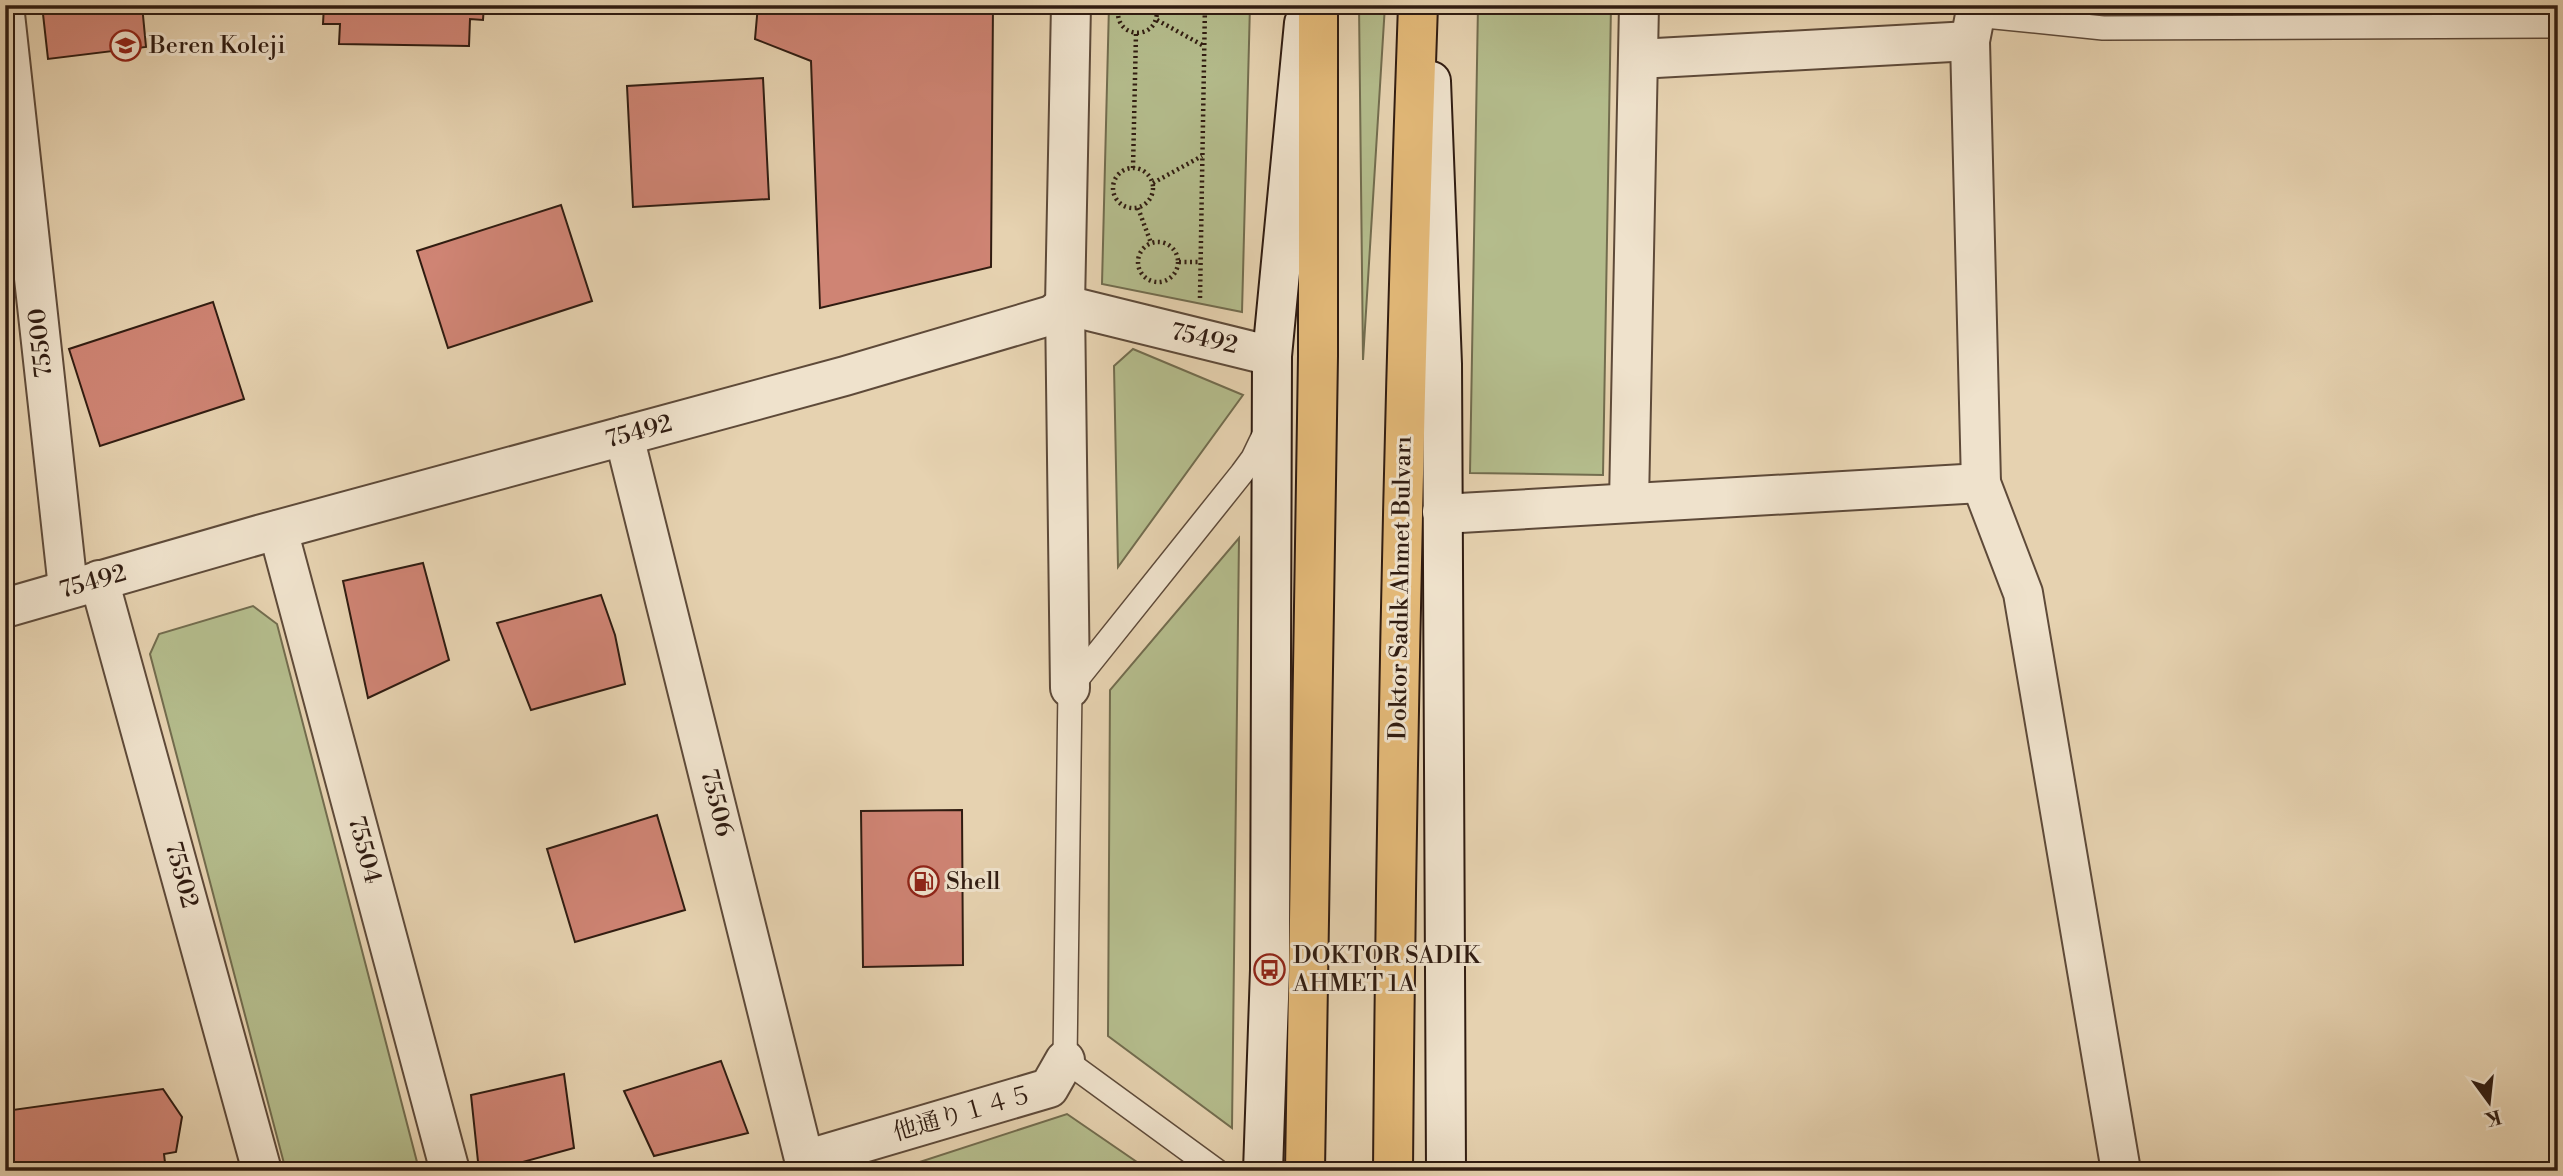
<svg xmlns="http://www.w3.org/2000/svg" width="2563" height="1176" font-family="'Libre Bodoni','Noto Serif SC','Noto Serif JP',serif">
  <rect width="100%" height="100%" fill="#e6d2b0"/>
  <filter id="stains"><feTurbulence type="fractalNoise" baseFrequency=".00286" numOctaves="4"/><feColorMatrix values="0 0 0 0 .2 0 0 0 0 .09 0 0 0 0 .02 0 0 0 .5 -.17"/></filter>
  <radialGradient id="worn" r=".72"><stop offset=".6" stop-color="#630" stop-opacity="0"/><stop offset="1" stop-color="#630" stop-opacity=".3"/></radialGradient>
  <g fill="#b4bc8c" stroke="#726c4e" stroke-width="2">
    <path d="M1109,5H1250L1242,312L1102,284Z"/>
    <path d="M1359,5H1385L1363,360Z"/>
    <path d="M1478,5H1611L1603,475L1470,473Z"/>
    <path d="M1133,349L1243,395L1118,567L1114,366Z"/>
    <path d="M1239,538L1232,1128L1108,1036L1110,690Z"/>
    <path d="M253,606L277,624L417,1162L409,1171H286L150,654L159,634Z"/>
    <path d="M1067,1114L1150,1171H892Z"/>
  </g>
  <g fill="#cf8474" stroke="#301c11" stroke-width="2">
    <path d="M42,5H142L146,47L48,59Z"/>
    <path d="M324,5H484L483,20L470,19L469,46L339,44L340,24H323Z"/>
    <path d="M758,5H993L991,267L820,308L811,61L755,39Z"/>
    <path d="M763,78L769,199L633,207L627,86Z"/>
    <path d="M561,205L592,301L448,348L417,251Z"/>
    <path d="M213,302L244,399L100,446L69,349Z"/>
    <path d="M423,563L449,660L368,698L343,581Z"/>
    <path d="M601,595L615,635L625,684L531,710L497,623Z"/>
    <path d="M962,810L963,965L863,967L861,811Z"/>
    <path d="M657,815L685,910L575,942L547,849Z"/>
    <path d="M721,1061L748,1133L654,1156L624,1091Z"/>
    <path d="M564,1074L574,1148L490,1171H479L471,1095Z"/>
    <path d="M163,1089L182,1117L176,1152L164,1154L166,1171H5V1111Z"/>
  </g>
  <g fill="none" stroke-linecap="round" stroke-linejoin="round">
    <defs>
      <g id="lane">
        <path d="M1975,15L2103,28L2558,26"/>
        <path d="M1217,1171L1065,1060L1070,688L1242,473L1253,458L1265,433"/>
      </g>
      <g id="street">
        <path d="M1977,5L1970,41L1981,483L2023,593L2121,1171"/>
        <path d="M5,14L68,588"/>
        <path d="M1638,59L1970,41"/>
        <path d="M624,436L807,1171"/>
        <path d="M1629,502L1639,5"/>
        <path d="M1442,512L1460,513L1981,483"/>
        <path d="M278,530L450,1171"/>
        <path d="M99,580L262,1171"/>
        <path d="M5,608L262,534L845,376L1052,315L1065,305L1272,356"/>
        <path d="M1070,688L1065,305L1071,5"/>
        <path d="M805,1160L1049,1088L1065,1060"/>
      </g>
      <g id="secondary">
        <path d="M1431,81L1442,364L1446,1171"/>
        <path d="M1263,1171L1270,970L1272,356L1304,23"/>
      </g>
      <g id="primary">
        <path d="M1305,1171L1318,356V5"/>
        <path d="M1393,1171C1396,782 1404,394 1418,5"/>
      </g>
    </defs>
    <use href="#lane" stroke="#5e4a39" stroke-width="26"/>
    <use href="#street" stroke="#5e4a39" stroke-width="42"/>
    <use href="#secondary" stroke="#301c11" stroke-width="42"/>
    <use href="#primary" stroke="#301c11" stroke-width="42"/>
    <g stroke="#301c11" stroke-width="4.5" stroke-dasharray="2 3.5" stroke-linecap="butt">
      <path d="M1119,5C1110,41 1164,43 1156,5"/>
      <path d="M1157,20L1204,46"/>
      <circle cx="1133" cy="188" r="20"/>
      <path d="M1133,168L1136,33"/>
      <path d="M1153,183L1202,156"/>
      <path d="M1138,208L1151,243"/>
      <circle cx="1158" cy="262" r="20"/>
      <path d="M1179,262H1201"/>
      <path d="M1200,298L1205,5"/>
    </g>
    <use href="#lane" stroke="#efe2cc" stroke-width="23"/>
    <use href="#street" stroke="#efe2cc" stroke-width="38"/>
    <use href="#secondary" stroke="#efe2cc" stroke-width="38"/>
    <use href="#primary" stroke="#e3b978" stroke-width="38"/>
  </g>
  <defs>
    <symbol id="school-ring" viewBox="-11 -11 22 22"><circle r="9.5" fill="#efe2cc" stroke="#8f2418" stroke-width="1.5"/><path d="M0-5L7-2L0 1L-7-2ZM-4 1L0 2.5L4 1V4Q0 6-4 4Z" fill="#8f2418"/></symbol>
    <symbol id="fuel-ring" viewBox="-11 -11 22 22"><circle r="9.5" fill="#efe2cc" stroke="#8f2418" stroke-width="1.5"/><path d="M-5.5-6h7V0h2V4h1.3V-2.5L3-4.5l.8-.8L6-3V5H2.5V1h-1V6h-7ZM-4.2-4.7v3.2H.2V-4.7Z" fill="#8f2418"/></symbol>
    <symbol id="bus-ring" viewBox="-11 -11 22 22"><circle r="9.5" fill="#efe2cc" stroke="#8f2418" stroke-width="1.5"/><path d="M-5-6H5V4H4V6H2V4H-2V6H-4V4H-5ZM-3.5-4V0h7V-4ZM-3.5 1.2v1.5H-2V1.2ZM2 1.2v1.5H3.5V1.2Z" fill="#8f2418"/></symbol>
  </defs>
  <g fill-rule="evenodd">
    <use href="#school-ring" x="108" y="28" width="35" height="35"/>
    <use href="#fuel-ring" x="906" y="864" width="35" height="35"/>
    <use href="#bus-ring" x="1252" y="952" width="35" height="35"/>
  </g>
  <g text-anchor="middle" dominant-baseline="central" stroke-width="6" stroke-linejoin="round" paint-order="stroke">
    <g font-size="24" fill="#301c11" stroke="#efe2cc" text-anchor="start">
      <text x="149" y="46">Beren Koleji</text>
      <text x="946" y="882">Shell</text>
      <text x="1293" y="956">DOKTOR SADIK<tspan x="1293" dy="28">AHMET 1A</tspan></text>
    </g>
    <g font-size="24" fill="#301c11" stroke="#efe2cc">
      <text transform="translate(1204 339) rotate(13)">75492</text>
      <text transform="translate(41 343) rotate(-96)">75500</text>
      <text transform="translate(639 432) rotate(-15)">75492</text>
      <text transform="translate(93 582) rotate(-16)">75492</text>
      <text transform="translate(1401 588) rotate(-89)">Doktor Sadık Ahmet Bulvarı</text>
      <text transform="translate(716 803) rotate(76)">75506</text>
      <text transform="translate(364 850) rotate(75)">75504</text>
      <text transform="translate(181 875) rotate(75)">75502</text>
      <text transform="translate(963 1114) rotate(-16)">他通り１４５</text>
    </g>
  </g>
  <rect width="2563" height="1176" fill="none" stroke="#e6d2b0" stroke-width="28"/>
  <rect x="7" y="7" width="2549" height="1162" fill="none" stroke="#301c11" stroke-width="3.5"/>
  <rect x="14" y="14" width="2535" height="1148" fill="none" stroke="#301c11" stroke-width="2"/>
  <g transform="translate(2489 1102) rotate(165)" stroke="#efe2cc" stroke-width="5" paint-order="stroke">
  <path d="M0-5L12 26L0 18L-12 26Z" fill="#301c11"/>
  <text y="-10" font-size="19" font-weight="bold" text-anchor="middle" fill="#301c11">K</text>
  </g>
  <rect width="100%" height="100%" filter="url(#stains)"/>
  <rect width="100%" height="100%" fill="url(#worn)"/>
</svg>
